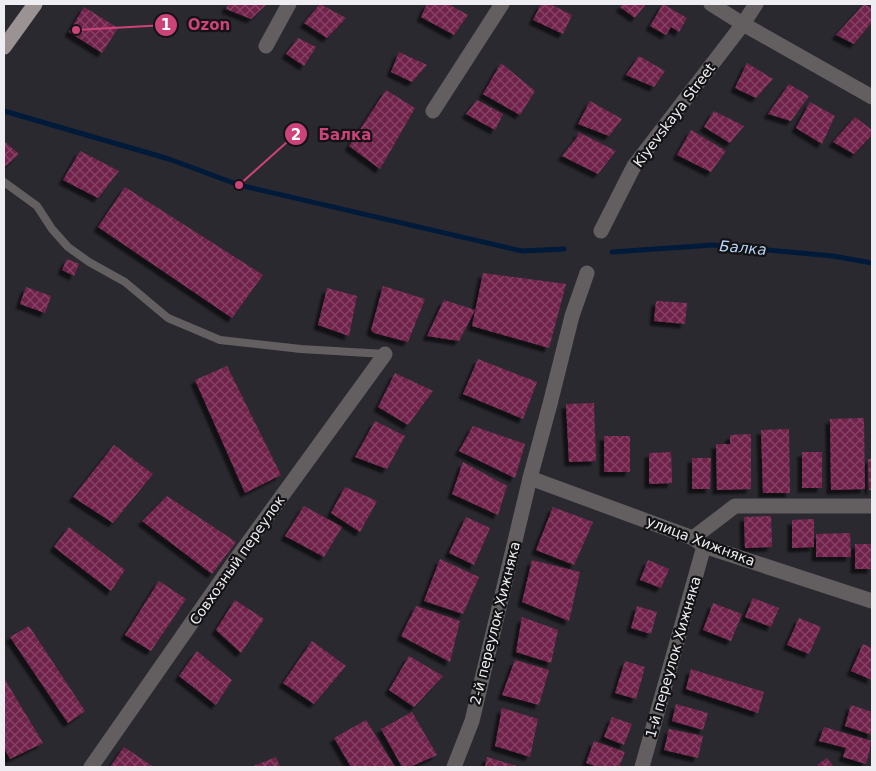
<svg xmlns="http://www.w3.org/2000/svg" width="876" height="771" font-family="'DejaVu Sans',sans-serif">
  <defs>
    <pattern id="building-cross-hatch" width="8" height="8" patternUnits="userSpaceOnUse" patternTransform="scale(1.25)"><rect width="8" height="8" fill="#71244c"/><path d="M0 0l8 8M0 8l8-8" fill="none" stroke="#864466"/></pattern>
    <filter id="shadow"><feDropShadow dx="-4.5" dy="4.5" stdDeviation="1" flood-color="#0009"/></filter>
  </defs>
  <rect width="100%" height="100%" fill="#2a2930"/>
  <g fill="none" stroke-linecap="round" stroke-linejoin="round">
    <g stroke="#001b3a" stroke-width="5">
      <path d="M4,111L169,159L239,185L522,251L564,249"/>
      <path d="M612,252L713,245L833,256L872,263"/>
    </g>
  </g>
  <g fill="url(#building-cross-hatch)" filter="url(#shadow)">
    <path d="M228,4H264L266,5L251,19L226,9Z"/>
    <path d="M320,4L346,18L327,38L304,23Z"/>
    <path d="M427,4H448L468,15L454,35L421,17Z"/>
    <path d="M541,4H550L572,15L563,34L533,20Z"/>
    <path d="M623,4H646L635,18L620,7Z"/>
    <path d="M663,4L687,18L679,32L671,27L666,35L650,26Z"/>
    <path d="M864,4L872,8V22L854,44L836,35Z"/>
    <path d="M84,7L118,28L102,53L69,32Z"/>
    <path d="M298,38L316,47L304,66L286,54Z"/>
    <path d="M399,52L427,65L412,82L391,72Z"/>
    <path d="M639,56L665,71L654,87L626,75Z"/>
    <path d="M501,63L535,91L520,115L483,94Z"/>
    <path d="M747,63L773,79L756,98L735,88Z"/>
    <path d="M789,84L809,96L791,121L768,114Z"/>
    <path d="M386,90L415,108L380,169L349,146Z"/>
    <path d="M477,100L503,114L495,130L466,114Z"/>
    <path d="M590,101L622,119L609,136L578,124Z"/>
    <path d="M810,102L835,116L822,144L796,128Z"/>
    <path d="M714,111L744,126L730,143L704,127Z"/>
    <path d="M855,117L872,130V135L854,154L833,142Z"/>
    <path d="M691,130L726,151L711,172L677,155Z"/>
    <path d="M578,132L616,151L598,174L562,156L578,136Z"/>
    <path d="M4,141L19,154L6,166L4,164Z"/>
    <path d="M80,151L119,171L98,198L63,180Z"/>
    <path d="M125,187L263,275L232,318L98,227Z"/>
    <path d="M67,259L79,264L74,276L62,270Z"/>
    <path d="M483,273L566,284L549,348L472,326Z"/>
    <path d="M383,286L425,299L408,342L374,333L371,330Z"/>
    <path d="M26,287L51,296L45,313L20,304Z"/>
    <path d="M327,288L357,296L349,336L318,325Z"/>
    <path d="M444,300L475,310L459,341L427,336Z"/>
    <path d="M656,301L687,303L685,324L654,321Z"/>
    <path d="M478,359L537,382L523,419L463,394Z"/>
    <path d="M227,366L281,475L245,493L195,380Z"/>
    <path d="M395,373L433,391L408,425L378,407Z"/>
    <path d="M594,403L596,461L569,462L566,404Z"/>
    <path d="M864,418L865,489L831,490L830,419Z"/>
    <path d="M375,421L405,436L387,469L355,457Z"/>
    <path d="M473,426L525,444L515,478L459,451Z"/>
    <path d="M789,429L790,493H763L761,430Z"/>
    <path d="M751,434V489L717,490L716,444H730V435Z"/>
    <rect x="604" y="436" width="26" height="36"/>
    <path d="M114,445L153,474L113,523L73,497Z"/>
    <path d="M671,452L672,483L649,484V453Z"/>
    <rect x="802" y="452" width="20" height="36"/>
    <path d="M692,458H711L710,489H692Z"/>
    <path d="M868,459H872V490H869Z"/>
    <path d="M463,462L507,486L498,515L452,494Z"/>
    <path d="M345,487L377,501L360,532L331,513Z"/>
    <path d="M167,496L236,542L212,574L142,521Z"/>
    <path d="M304,506L342,527L324,557L285,536Z"/>
    <path d="M553,507L593,522L574,565L536,550Z"/>
    <path d="M771,516L772,547L745,548L744,517Z"/>
    <path d="M466,517L490,528L474,565L449,553Z"/>
    <path d="M814,519V547L792,548V520Z"/>
    <path d="M69,527L125,570L111,591L54,547Z"/>
    <path d="M850,533L851,557H816V534Z"/>
    <rect x="855" y="544" width="17" height="25"/>
    <path d="M440,559L479,577L463,614L424,601Z"/>
    <path d="M532,560L580,572L569,621L522,602Z"/>
    <path d="M648,560L669,569L661,588L640,580Z"/>
    <path d="M159,581L186,599L151,651L125,635Z"/>
    <path d="M753,598L779,608L771,627L745,617Z"/>
    <path d="M235,600L264,619L241,653L216,630Z"/>
    <path d="M713,603L742,614L731,641L703,630Z"/>
    <path d="M416,606L460,621L450,662L401,636Z"/>
    <path d="M637,606L657,612L651,634L631,628Z"/>
    <path d="M522,617L558,630L551,663L516,652Z"/>
    <path d="M799,618L821,627L809,654L787,645Z"/>
    <path d="M29,626L85,711L68,723L10,637Z"/>
    <path d="M312,641L346,666L314,704L283,683Z"/>
    <path d="M863,644L872,648V680L851,671Z"/>
    <path d="M197,651L232,680L216,705L179,676Z"/>
    <path d="M409,656L443,676L414,707L389,690Z"/>
    <path d="M515,660L549,670L539,705L502,695Z"/>
    <path d="M625,661L645,667L636,699L615,693Z"/>
    <path d="M691,669L764,692L758,713L686,689Z"/>
    <path d="M4,678L43,743L10,759L4,748Z"/>
    <path d="M676,704L708,713L703,730L672,721Z"/>
    <path d="M851,705L872,712V735L845,726Z"/>
    <path d="M502,708L538,719L530,757L495,746Z"/>
    <path d="M412,712L437,755L410,767H402L381,729Z"/>
    <path d="M612,717L632,724L624,745L604,737Z"/>
    <path d="M366,720L395,767H351L334,738Z"/>
    <path d="M824,727L872,741L866,764L843,757L846,748L819,741Z"/>
    <path d="M669,729L703,736L698,758L664,750Z"/>
    <path d="M594,741L625,752L619,767H598L586,763Z"/>
    <path d="M124,747L154,767H110Z"/>
    <path d="M276,757L280,767H251Z"/>
    <path d="M487,757L520,767H485Z"/>
    <path d="M827,758L834,767H819L817,765Z"/>
  </g>
  <g fill="none" stroke-linecap="round" stroke-linejoin="round">
    <path stroke="#635f60" stroke-width="8" d="M4,182L37,206L52,229L68,247L89,262L125,282L168,318L220,340L301,349L385,354"/>
    <g stroke="#635f60" stroke-width="15">
      <path d="M711,4L743,24L872,97"/>
      <path d="M266,46L289,4"/>
      <path d="M433,111L502,4"/>
      <path d="M601,231L634,166L743,24L756,4"/>
      <path d="M530,478L693,538L704,546L872,601"/>
      <path d="M693,538L735,506H872"/>
      <path d="M91,767L234,562L385,354"/>
      <path d="M454,767L472,721L530,478L550,404L572,316L587,273"/>
      <path d="M642,767L704,546"/>
    </g>
    <path stroke="#9b9294" stroke-width="15" d="M4,47L35,4"/>
  </g>
  <g text-anchor="middle" dominant-baseline="central" stroke-width="4.5" stroke-linejoin="round" paint-order="stroke">
    <g font-size="14" fill="#eeedf2" stroke="#131215">
      <text transform="translate(674 115) rotate(-53)">Kiyevskaya Street</text>
      <text transform="translate(701 541) rotate(21)">улица Хижняка</text>
      <text transform="translate(237 560) rotate(-55)">Совхозный переулок</text>
      <text transform="translate(495 623) rotate(-76)">2-й переулок Хижняка</text>
      <text transform="translate(673 657) rotate(-74)">1-й переулок Хижняка</text>
    </g>
    <g font-size="15" font-style="italic" fill="#b6d4f7" stroke="#131215">
      <text transform="translate(743 248) rotate(5)">Балка</text>
    </g>
  </g>
  <path fill="none" stroke="#cb4379" stroke-width="2" d="M76 30L166 25M239 185L296 134"/>
  <g fill="#cb4379" stroke="#131215" stroke-width="2">
    <circle cx="76" cy="30" r="5"/>
    <circle cx="239" cy="185" r="5"/>
    <circle cx="166" cy="25" r="12"/>
    <circle cx="296" cy="134" r="12"/>
  </g>
  <g font-size="15" text-anchor="middle" font-weight="bold" fill="#fff">
    <text x="166" y="30">1</text>
    <text x="296" y="140">2</text>
  </g>
  <g font-size="15" text-anchor="middle" font-weight="bold" fill="#cb4379" stroke="#131215" stroke-width="4.5" stroke-linejoin="round" paint-order="stroke">
    <text x="209" y="30">Ozon</text>
    <text x="345" y="140">Балка</text>
  </g>
  <rect width="876" height="771" fill="none" stroke="#eeedf2" stroke-width="10"/>
</svg>
